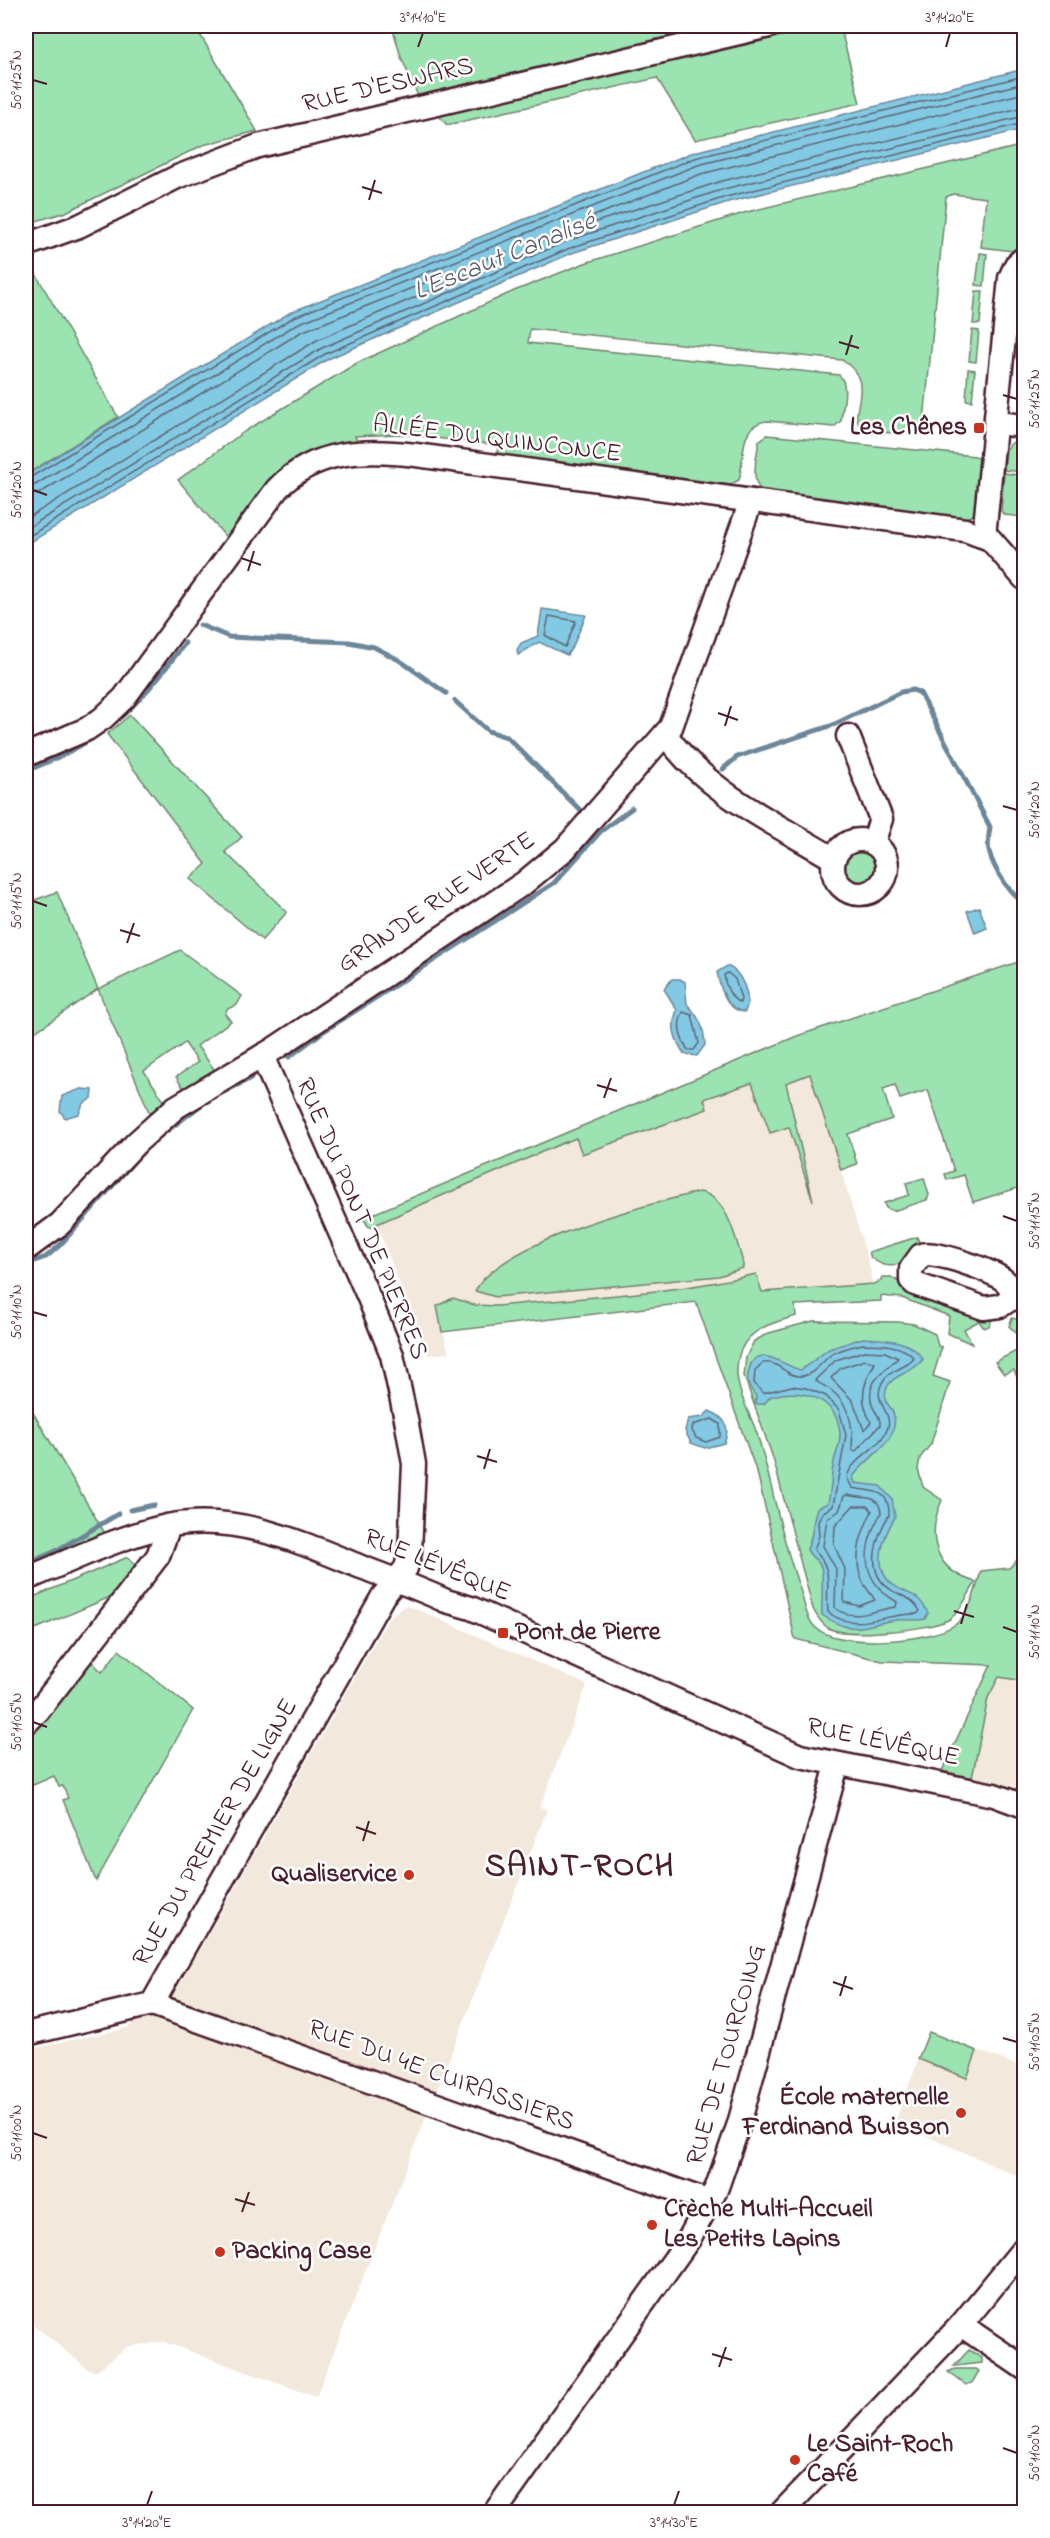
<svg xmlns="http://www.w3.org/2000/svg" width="1050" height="2538" font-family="'Indie Flower',sans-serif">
  <rect width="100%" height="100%" fill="#fff"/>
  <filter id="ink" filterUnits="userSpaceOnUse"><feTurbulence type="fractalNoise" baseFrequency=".0167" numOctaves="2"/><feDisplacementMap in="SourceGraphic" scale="12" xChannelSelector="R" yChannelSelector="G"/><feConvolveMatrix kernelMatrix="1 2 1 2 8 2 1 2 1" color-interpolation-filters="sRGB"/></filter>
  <g filter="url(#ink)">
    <g fill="#f2e8db">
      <path d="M770,1047L811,1074L866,1253L875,1289L696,1302L443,1332L449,1353L428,1355L379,1231L368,1226L364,1218Z"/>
      <path d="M405,1606L412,1607L587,1685L540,1807L547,1810L316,2397L164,2342L128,2346L95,2372L87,2368L26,2319V2050L127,2028L177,1989L390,1616Z"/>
      <path d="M991,1665L1024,1668V1788L942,1771Z"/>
      <path d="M929,2032L1024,2068V2179L895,2122Z"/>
    </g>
    <g fill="#9be3b1" stroke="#72816e" stroke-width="1.5">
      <path d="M26,26H195L257,131L203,145L66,212L26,224Z"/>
      <path d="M392,26H716L418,96L401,57Z"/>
      <path d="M826,26H840L860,103L695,140L657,78L447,125L438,115Z"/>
      <path d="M1024,145V245L1013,251L981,247L986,198L953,194L946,197L923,431L903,428L902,433C890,432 874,434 864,429C842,418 881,383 842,360L530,329L528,343L839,375C850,384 842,408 841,421L834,427L767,421C738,424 745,459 739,480L726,487L497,456L498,445L399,434L355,436L358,444L334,447L229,541L178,480L245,431L357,363L514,291L585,263L747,212Z"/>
      <path d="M980,253L987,254L984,286L976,285Z"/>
      <path d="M29,262L118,417L26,475V263Z"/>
      <path d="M976,291H983L980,324H973Z"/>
      <path d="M972,330L979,331L976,362L969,361Z"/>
      <path d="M968,369L975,370L972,401L966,400Z"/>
      <path d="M767,435L975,456L981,460L977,513L964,519L761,491C750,479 757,456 759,441Z"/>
      <path d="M1016,439L1024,440V472L1004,470L1006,449Z"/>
      <path d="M1004,473L1024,476V517L1004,515L1001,511Z"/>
      <path d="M130,715L242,837L225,852L287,912L262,940L190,879L206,864L107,734Z"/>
      <circle cx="860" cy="866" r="17"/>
      <path d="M57,892L98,989L180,950L242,996L237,1005L227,1009L225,1014L231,1021L197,1046L217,1073L186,1092L176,1077L198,1062L185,1043L144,1071L168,1107L158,1115L149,1112L98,989L26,1038V903Z"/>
      <path d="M1024,960V1186L973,1202L964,1175L947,1180L945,1174L954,1171L928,1090L900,1099L895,1085L883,1089L892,1119L848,1134L857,1164L841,1170L810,1074L786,1083L813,1201L789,1127L770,1133L752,1083L704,1099L707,1109L582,1154L576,1138L558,1145L377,1224L379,1231L368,1226L363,1218L797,1036Z"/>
      <path d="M924,1178L929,1195L927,1200L893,1211L886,1208L884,1203L909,1195L906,1183Z"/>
      <path d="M699,1192C727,1195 736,1239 743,1263V1268L719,1276L496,1297L475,1291C501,1242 645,1205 699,1192Z"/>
      <path d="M917,1237L922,1249C901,1261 894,1275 871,1258L869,1252Z"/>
      <path d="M756,1274L762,1292L874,1284L881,1281L882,1277H891L904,1285L995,1314L989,1326L984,1328L979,1321L964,1329L972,1344L947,1333L949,1316L902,1298L881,1296V1301L795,1305L796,1316C775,1322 750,1328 741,1350C737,1359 736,1373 738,1382C741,1401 753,1419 758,1437C773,1486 781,1538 799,1586C804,1599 805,1618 816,1628C839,1649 932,1642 956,1624C971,1612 976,1588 981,1571L1009,1568L1024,1553V1681L999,1677L988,1698L972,1778L942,1771L991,1665L882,1661L795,1639L758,1476L696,1302L442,1332L437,1306L453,1298L475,1305L498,1306C584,1297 672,1294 756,1274Z"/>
      <path d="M1012,1318L1024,1321V1394L1014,1370L1004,1374L995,1362L1024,1347L1015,1332L1009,1326Z"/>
      <path d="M813,1321L898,1322L914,1324L935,1334L938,1346L942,1347L933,1376L950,1382L931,1444L920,1458L918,1469L923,1487L942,1500C926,1536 934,1571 976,1582C968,1594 960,1613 948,1620C929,1630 846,1638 828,1628C821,1623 817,1617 813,1609L773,1458L744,1376L746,1357L754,1341L769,1333Z"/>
      <path d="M26,1401L106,1535L26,1568Z"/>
      <path d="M128,1557L137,1568L115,1595L26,1633V1600Z"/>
      <path d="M119,1650L193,1710L96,1881L63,1800L68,1798L63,1786L59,1787L54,1776L26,1788V1745L32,1742L28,1732L90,1660L102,1672Z"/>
      <path d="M929,2032L977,2051L967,2078L918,2059Z"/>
      <path d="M969,2350L982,2358V2363L954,2366Z"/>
      <path d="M955,2369H976L979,2371L972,2383L966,2385L948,2372Z"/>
    </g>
    <g fill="#82cae3" stroke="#6c8699" stroke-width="1.5">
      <path d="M1024,69V129L728,202L572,253L328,359L26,545V475L291,312L694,152Z"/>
      <path d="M542,609L586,615L573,646L567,655L539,642L518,655L517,650L521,643L538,636Z"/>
      <path d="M979,907L987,928L975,933L967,911Z"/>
      <path d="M727,966C742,972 752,997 745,1012C727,1011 720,988 717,972Z"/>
      <path d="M672,979H680L685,982L687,1004C699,1017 704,1026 705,1045L697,1056L684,1054C675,1039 670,1027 677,1010L664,989Z"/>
      <path d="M81,1089L93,1090L92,1098L83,1104L79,1114L65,1118L60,1111L62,1096Z"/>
      <path d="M863,1338C885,1339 910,1339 923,1359C911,1377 884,1372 885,1400C888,1405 893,1410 894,1416C899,1443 865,1458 853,1477L855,1483L880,1486L892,1499L895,1517C884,1535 871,1567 892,1584C908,1596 917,1591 928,1613L925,1619C916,1621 906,1619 896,1620C864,1624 853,1637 822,1615C821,1605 824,1574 821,1567C818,1559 810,1558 807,1549C814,1535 812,1522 817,1508L828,1503C831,1491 831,1479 833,1466C835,1455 840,1446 840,1434C838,1397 800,1387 770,1397L764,1404H755L756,1396C749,1388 746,1381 749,1370C756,1340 786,1368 801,1370L829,1349Z"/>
      <path d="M709,1411C725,1417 731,1427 724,1443L705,1448L691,1443L685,1431L688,1419L703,1417Z"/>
    </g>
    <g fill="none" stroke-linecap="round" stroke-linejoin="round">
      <g stroke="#606375" stroke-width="1.5">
        <path d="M1024,93L701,174L594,216L592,220L596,222L722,181L1024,107"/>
        <path d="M26,480L294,317L695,158L1024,76"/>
        <path d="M26,487L35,485L297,324L698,165L1024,83"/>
        <path d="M26,496L40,493L301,332L503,252L507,253L505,258L317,340L26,519"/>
        <path d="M26,529L322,348L567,241L724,189L1024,116"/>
        <path d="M26,538L325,354L570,248L726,197L1024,123"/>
        <path d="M549,616L576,621L565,647L545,635Z"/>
        <path d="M728,973L735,979L741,999L740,1003C730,998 725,985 724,975Z"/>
        <path d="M683,1012L692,1015L699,1043L694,1050H688C680,1037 676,1026 683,1012Z"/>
        <path d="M863,1344C881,1344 902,1344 914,1358C907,1369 888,1369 882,1383C872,1401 892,1411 888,1427C882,1448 852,1457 847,1477L852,1488C870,1492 890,1487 889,1515C876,1536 864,1572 890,1589C901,1597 913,1597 920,1611L917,1614C887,1612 855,1634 828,1612C825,1585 835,1571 814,1550L819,1536L818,1522L822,1513L833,1506L846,1435L839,1410L826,1396L806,1388L792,1386L763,1393L754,1383L755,1370L763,1363C779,1360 787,1378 802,1376C814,1375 822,1361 832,1354C842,1349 853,1346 863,1344Z"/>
        <path d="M864,1351L885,1352L898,1358C884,1372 863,1382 873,1407C876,1414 881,1417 880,1425L855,1452L852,1450C854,1427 850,1405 831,1390C825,1386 819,1384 815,1380L836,1360Z"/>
        <path d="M865,1360L875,1363C862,1385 859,1400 871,1422L864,1430L853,1401L831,1378L841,1368Z"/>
        <path d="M712,1419L720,1424V1437L706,1442L696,1438L692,1430L693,1425Z"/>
        <path d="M848,1495C863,1500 879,1492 881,1513C861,1548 859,1580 897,1602L896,1607C875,1609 854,1623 835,1608L836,1569L823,1546L827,1519L839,1511L844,1496Z"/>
        <path d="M853,1506H868L872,1511C862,1531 852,1557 862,1580C865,1588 871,1593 875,1600L859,1606L844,1602L845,1569L834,1545L835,1526Z"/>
      </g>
      <g stroke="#6c8699" stroke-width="5">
        <path d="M1019,601L1024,607"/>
        <path d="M200,625L229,637L349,642L374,647L399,660L446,693"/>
        <path d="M455,701L488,731L507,737L583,813"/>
        <path d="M723,769L737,757L833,725L901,692L913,690L920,693L990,827C989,834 987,844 989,851C993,868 1010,895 1024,902"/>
        <path d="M26,771C107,739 133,712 185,643"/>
        <path d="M289,1057L321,1033L554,883L601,831L632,808"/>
        <path d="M216,1096L251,1078"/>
        <path d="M155,1140L205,1102"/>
        <path d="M26,1264L46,1257L60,1245L146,1148"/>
        <path d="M130,1510L154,1505"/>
        <path d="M26,1564L56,1551L118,1514"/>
      </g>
      <defs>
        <g id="minor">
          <path d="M26,245L79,226L177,177L258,146L769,26"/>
          <path d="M997,423L1024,426"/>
          <path d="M984,536L1010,278L1016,265L1024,258"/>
          <path d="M666,735C707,793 775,823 834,859"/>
          <path d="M848,736L881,819L873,843"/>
          <path d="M26,755L87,729L103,718L124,698L277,489C315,449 365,449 416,455L965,530L990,539L1024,578"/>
          <circle cx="860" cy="867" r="27"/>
          <path d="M26,1249L60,1224L136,1143L176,1107L274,1049L524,883L565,849L671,727L751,501"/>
          <path d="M1014,1297L1000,1306L984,1308L915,1284L911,1280V1269L921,1255C934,1250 994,1271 1005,1281C1010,1285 1011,1292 1014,1297L1024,1301"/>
          <path d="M26,1579C72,1560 118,1537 167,1526C235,1512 300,1542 361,1567C390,1578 418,1588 446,1601L471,1608L800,1756L994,1795L1024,1806"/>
          <path d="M26,1723L38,1711L158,1556L169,1526"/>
          <path d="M152,2004L710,2202"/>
          <path d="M26,2034L152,2004L383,1596L406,1568L410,1552L414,1464L406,1419L392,1355L369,1298L262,1056"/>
          <path d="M961,2325L1024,2368"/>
          <path d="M495,2512L689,2239L717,2187L739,2124L837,1765"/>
          <path d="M782,2512L961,2325L1024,2248"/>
        </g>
      </defs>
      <use href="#minor" stroke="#4a1f2b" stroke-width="27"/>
      <use href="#minor" stroke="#fff" stroke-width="22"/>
    </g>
  </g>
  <path fill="none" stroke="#4a1f2b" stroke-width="2" d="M418,47L423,33M946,47L950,33M33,80L47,84M362,187L382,193M369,200L375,180M839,342L859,348M846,355L852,335M1003,395L1017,399M33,490L47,495M241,558L261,565M248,571L254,551M718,713L738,720M725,726L731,706M1003,806L1017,810M33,901L47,906M120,930L140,936M127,943L134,923M597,1085L617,1091M604,1098L611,1078M1003,1216L1017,1221M33,1312L47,1316M477,1456L497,1462M484,1469L490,1449M954,1611L974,1617M961,1624L967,1604M1003,1627L1017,1632M33,1722L47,1727M356,1827L376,1834M363,1841L369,1821M833,1982L853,1989M840,1996L846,1976M1003,2038L1017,2042M33,2133L47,2138M235,2199L255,2205M242,2212L249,2192M712,2354L732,2360M719,2367L726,2347M1003,2448L1017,2453M147,2505L152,2491M674,2505L679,2491"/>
  <g fill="#c8321e" stroke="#fff" stroke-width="2">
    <rect x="973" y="422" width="12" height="12" rx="3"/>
    <rect x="497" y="1627" width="12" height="12" rx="3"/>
    <circle cx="409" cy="1875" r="6"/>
    <circle cx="961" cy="2113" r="6"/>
    <circle cx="652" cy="2225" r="6"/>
    <circle cx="220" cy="2252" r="6"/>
    <circle cx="795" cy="2460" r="6"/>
  </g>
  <g text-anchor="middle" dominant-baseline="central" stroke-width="5" stroke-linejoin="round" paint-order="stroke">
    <g font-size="26" fill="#4a1f2b" stroke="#fff">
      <text transform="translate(388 86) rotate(-13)">RUE D'ESWARS</text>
      <text transform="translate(497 440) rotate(7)">ALLÉE DU QUINCONCE</text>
      <text transform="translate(437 903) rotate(-34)">GRANDE RUE VERTE</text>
      <text transform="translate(361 1219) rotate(67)">RUE DU PONT DE PIERRES</text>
      <text transform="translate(437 1566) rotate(22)">RUE LÉVÊQUE</text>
      <text transform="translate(883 1743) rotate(12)">RUE LÉVÊQUE</text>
      <text transform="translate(216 1833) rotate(-60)">RUE DU PREMIER DE LIGNE</text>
      <text transform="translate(727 2055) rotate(-74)">RUE DE TOURCOING</text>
      <text transform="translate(441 2076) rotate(20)">RUE DU 4E CUIRASSIERS</text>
    </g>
    <g font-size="26" font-weight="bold" fill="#4a1f2b" stroke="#fff" text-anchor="start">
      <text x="967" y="428" text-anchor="end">Les Chênes</text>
      <text x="515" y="1633">Pont de Pierre</text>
      <text x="397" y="1875" text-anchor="end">Qualiservice</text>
      <text x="949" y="2098" text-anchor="end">École maternelle<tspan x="949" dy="30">Ferdinand Buisson</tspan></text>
      <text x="664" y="2210">Crèche Multi-Accueil<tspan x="664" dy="30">Les Petits Lapins</tspan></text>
      <text x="232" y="2252">Packing Case</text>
      <text x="807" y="2445">Le Saint-Roch<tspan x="807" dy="30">Café</tspan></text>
    </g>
    <g font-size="27" font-style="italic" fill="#5e5b6b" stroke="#fff">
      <text transform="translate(505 257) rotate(-22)">L'Escaut Canalisé</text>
    </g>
    <g font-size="32" font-weight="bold" letter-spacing="1.5" fill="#4a1f2b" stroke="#fff">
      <text x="580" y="1867">SAINT-ROCH</text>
    </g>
  </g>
  <rect width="1050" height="2538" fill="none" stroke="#fff" stroke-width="66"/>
  <rect x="33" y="33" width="984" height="2472" fill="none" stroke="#4a1f2b" stroke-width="2"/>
  <g font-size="15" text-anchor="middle" fill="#4a1f2b">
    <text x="423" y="22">3°14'10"E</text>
    <text x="950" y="22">3°14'20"E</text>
    <text transform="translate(16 80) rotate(-90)" y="5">50°11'25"N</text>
    <text transform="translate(1034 399) rotate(-90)" y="5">50°11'25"N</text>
    <text transform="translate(16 490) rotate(-90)" y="5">50°11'20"N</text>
    <text transform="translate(1034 810) rotate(-90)" y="5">50°11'20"N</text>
    <text transform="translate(16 901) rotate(-90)" y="5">50°11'15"N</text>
    <text transform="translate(1034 1221) rotate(-90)" y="5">50°11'15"N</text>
    <text transform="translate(16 1312) rotate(-90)" y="5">50°11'10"N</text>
    <text transform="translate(1034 1632) rotate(-90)" y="5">50°11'10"N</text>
    <text transform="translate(16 1722) rotate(-90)" y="5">50°11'05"N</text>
    <text transform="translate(1034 2042) rotate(-90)" y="5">50°11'05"N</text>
    <text transform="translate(16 2133) rotate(-90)" y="5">50°11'00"N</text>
    <text transform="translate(1034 2453) rotate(-90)" y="5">50°11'00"N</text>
    <text x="147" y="2527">3°14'20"E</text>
    <text x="674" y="2527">3°14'30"E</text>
  </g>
</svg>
